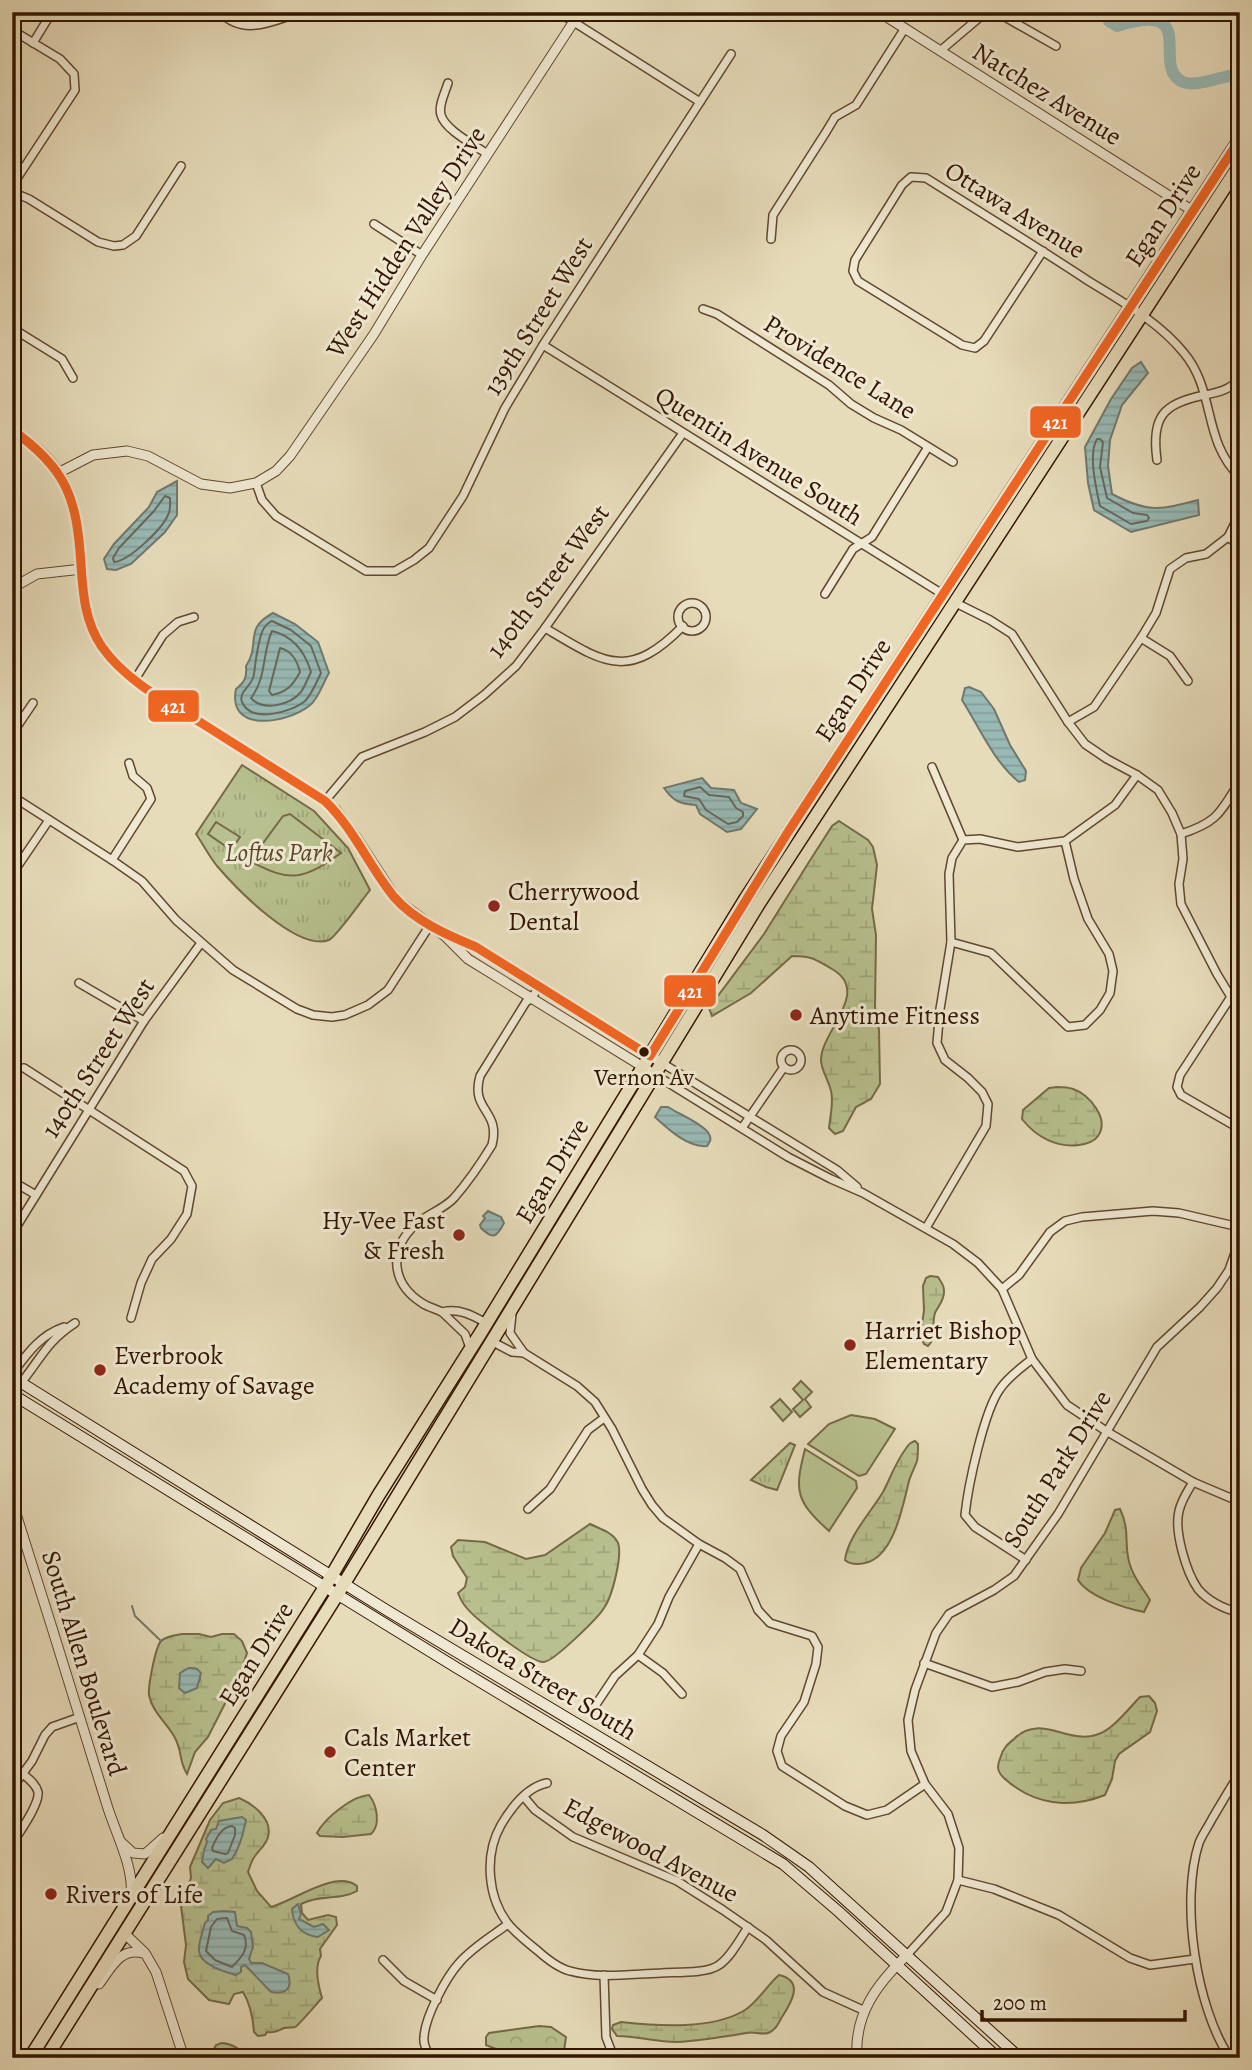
<svg xmlns="http://www.w3.org/2000/svg" width="1252" height="2070" font-family="Alegreya,serif">
  <defs>
    <pattern id="forest-crowns" width="20" height="18" patternUnits="userSpaceOnUse" patternTransform="scale(1.75)"><rect width="20" height="18" fill="#b7c08e"/><path d="M2 6a3 3 0 1 1 6 0M12 15a3 3 0 1 1 6 0" fill="none" stroke="#9ea479"/></pattern>
    <pattern id="wetland-marsh" width="20" height="14" patternUnits="userSpaceOnUse" patternTransform="scale(1.75)"><rect width="20" height="14" fill="#b7c08e"/><path d="M1 5h8M5 5V1M11 12h8M15 12V8" fill="none" stroke="#9ea479"/></pattern>
    <pattern id="park-tufts" width="24" height="20" patternUnits="userSpaceOnUse" patternTransform="scale(1.75)"><rect width="24" height="20" fill="#b7c08e"/><path d="M3 7l-1-3M5 7V3M7 7l1-3M15 17l-1-3M17 17v-4M19 17l1-3" fill="none" stroke="#9ea479"/></pattern>
    <pattern id="water-rules" width="6" height="5" patternUnits="userSpaceOnUse" patternTransform="scale(1.75)"><rect width="6" height="5" fill="#98bab6"/><path d="M0 2.5h6" fill="none" stroke="#839f9b"/></pattern>
  </defs>
  <rect width="100%" height="100%" fill="#e7dcba"/>
  <filter id="stains"><feTurbulence type="fractalNoise" baseFrequency=".00286" numOctaves="4"/><feColorMatrix values="0 0 0 0 .2 0 0 0 0 .09 0 0 0 0 .02 0 0 0 .5 -.17"/></filter>
  <radialGradient id="worn" r=".72"><stop offset=".6" stop-color="#630" stop-opacity="0"/><stop offset="1" stop-color="#630" stop-opacity=".3"/></radialGradient>
  <path fill="url(#forest-crowns)" stroke="#756a47" stroke-width="2" d="M539,2026L551,2027L566,2037L563,2058H519L486,2045V2037L489,2033Z"/>
  <g fill="url(#wetland-marsh)" stroke="#756a47" stroke-width="2" fill-rule="evenodd">
    <path d="M839,821L868,840L873,847L877,865L872,909L876,935L875,1007L879,1030L880,1084L871,1099L856,1107L843,1131L835,1134L829,1128C830,1117 834,1102 831,1091C829,1081 821,1070 821,1060C821,1031 872,992 832,969C815,959 812,956 792,956L751,993L712,1016L709,1008L764,934L809,862L832,826Z"/>
    <path d="M1057,1087C1062,1087 1068,1087 1073,1089C1089,1094 1110,1119 1098,1136C1094,1142 1086,1144 1079,1145C1057,1148 1036,1137 1022,1119L1023,1110L1049,1088Z"/>
    <path d="M930,1276L938,1277C941,1282 945,1286 944,1292C944,1301 938,1306 935,1313C931,1325 937,1338 928,1346L924,1344L920,1336L924,1311L923,1286L926,1278Z"/>
    <path d="M915,1441L918,1444C918,1450 918,1456 917,1461C915,1467 911,1474 909,1481C903,1505 894,1557 865,1563C857,1565 851,1565 845,1560C847,1538 871,1512 883,1492C891,1477 896,1461 907,1447C911,1442 910,1443 915,1441Z"/>
    <path d="M1120,1509C1131,1532 1123,1544 1130,1565C1134,1579 1143,1588 1150,1600L1144,1612C1124,1608 1089,1597 1078,1580L1081,1568L1105,1533L1115,1510Z"/>
    <path d="M590,1524C598,1528 612,1532 617,1541C624,1552 612,1597 604,1608C598,1618 554,1661 544,1662C533,1664 474,1618 466,1607C462,1603 460,1598 458,1593L465,1587L467,1578L453,1556L451,1547L458,1540L485,1542L526,1559L545,1555Z"/>
    <path d="M182,1634H199L211,1637L222,1634H234L242,1641L247,1653L240,1674L208,1737L195,1752L187,1774C178,1759 183,1753 175,1738C168,1724 152,1712 149,1695C148,1687 155,1648 161,1641C166,1636 175,1635 182,1634ZM189,1668L197,1669L200,1679L196,1688L180,1680V1674Z"/>
    <path d="M1149,1696L1155,1703L1157,1711L1150,1732L1119,1754L1115,1761L1112,1779L1105,1795C1070,1809 1034,1805 1005,1779C996,1771 997,1766 1001,1756C1003,1748 1008,1744 1014,1739C1039,1713 1068,1744 1096,1735C1113,1730 1128,1709 1140,1697Z"/>
    <path d="M369,1795C377,1805 381,1825 371,1834L343,1837L320,1836L317,1833C325,1818 352,1796 369,1795Z"/>
    <path d="M239,1798C253,1804 273,1819 268,1837C266,1845 259,1850 255,1856C251,1861 250,1867 248,1872L257,1891L271,1907C294,1901 335,1869 357,1886V1891C339,1901 320,1894 301,1904L302,1913L308,1920L328,1915L336,1917L337,1925L320,1949L321,1956C314,1967 318,1985 322,1998C318,2002 298,2026 295,2027C291,2028 287,2027 284,2028C277,2031 275,2033 267,2032L265,2035L258,2036L254,2032C253,2019 250,2003 243,1992L234,1994L229,2004L209,2000L188,1979L184,1962L186,1945L181,1906L191,1878L190,1867L210,1820L223,1803Z"/>
    <path d="M779,1975C805,1981 791,2003 782,2017C778,2024 775,2031 768,2033C761,2035 753,2031 746,2033C723,2037 700,2041 676,2042C656,2042 637,2036 617,2036L612,2029L613,2025L621,2022C658,2026 713,2030 745,2010C757,2003 768,1984 779,1975Z"/>
    <path d="M222,2043C232,2044 241,2049 246,2058H209L216,2045Z"/>
  </g>
  <g fill="url(#park-tufts)" stroke="#756a47" stroke-width="2">
    <path d="M242,765L314,811L348,848L370,890C362,900 337,936 329,940C297,952 236,888 217,866C209,856 203,844 196,834Z"/>
    <path d="M790,1443L795,1445L777,1490L766,1487L751,1480Z"/>
  </g>
  <g fill="#b7c08e" stroke="#756a47" stroke-width="2">
    <path d="M290,814L341,853C303,880 291,883 250,861L283,816Z"/>
    <path d="M216,822L240,837L231,850L208,834Z"/>
    <path d="M801,1381L812,1392L805,1399L811,1407L800,1417L793,1409L803,1400L793,1389Z"/>
    <path d="M780,1399L792,1412L783,1421L771,1407Z"/>
    <path d="M851,1415L875,1419L895,1429L866,1474L859,1476L808,1444L829,1424Z"/>
    <path d="M805,1449L856,1481L857,1488L829,1531C796,1501 794,1492 805,1449Z"/>
  </g>
  <g fill="url(#water-rules)" stroke="#70786d" stroke-width="2">
    <path d="M1141,362L1148,373L1122,405L1110,440L1108,466L1112,494C1148,513 1160,510 1198,500L1199,515L1131,532L1094,510L1088,483L1085,447L1111,399L1132,368Z"/>
    <path d="M177,481V515L165,532L131,564L116,570L107,569L104,559L114,544L149,507L157,492Z"/>
    <path d="M273,613L295,624L318,642L329,673C323,683 318,700 309,706C286,724 227,733 236,689C245,682 247,677 246,666C261,644 243,629 273,613Z"/>
    <path d="M969,687L981,692L994,709L1010,745L1026,771L1025,780L1019,782C994,762 979,727 962,700L965,688Z"/>
    <path d="M702,778L711,788L734,790L741,803L757,809L741,829L727,832L700,814L696,805C680,804 673,801 664,788Z"/>
    <path d="M21,947L20,964L12,984V948Z"/>
    <path d="M661,1107H668C677,1113 705,1125 709,1134C712,1140 710,1141 707,1146C688,1148 668,1129 655,1117Z"/>
    <path d="M488,1211L501,1217L504,1223C497,1237 493,1240 481,1228L480,1225L485,1218L483,1216Z"/>
    <path d="M189,1668L197,1669L201,1673L197,1688L185,1693L179,1688L180,1673Z"/>
    <path d="M242,1817L246,1820C243,1834 240,1847 232,1859L224,1863L216,1859L208,1868L202,1862L204,1850L207,1842L206,1839L211,1830L216,1829L219,1821Z"/>
    <path d="M298,1904L301,1914L299,1919L314,1927L323,1924L329,1930L318,1937C302,1935 293,1925 292,1909Z"/>
    <path d="M224,1911L235,1912L237,1926L247,1928L251,1932L253,1947L249,1959L251,1963H262L288,1974C293,1988 286,1995 271,1992L245,1965L241,1967V1972L236,1975C225,1972 200,1965 199,1951C198,1943 203,1931 205,1923L208,1920V1916L213,1912Z"/>
  </g>
  <g fill="none" stroke-linecap="round" stroke-linejoin="round">
    <g stroke="#66685b" stroke-width="2">
      <path d="M1097,439H1100L1103,442L1100,467L1107,498L1133,513L1147,515L1149,518L1147,521L1131,524L1100,506C1096,488 1088,454 1097,439Z"/>
      <path d="M165,496L170,498C170,503 171,510 168,515C162,529 129,561 114,562L113,558L119,548L154,511Z"/>
      <path d="M272,621L291,630L311,646L321,673C317,681 312,694 305,701C292,712 251,724 242,702C238,691 253,686 254,674C255,665 259,635 264,628C267,623 268,623 272,621Z"/>
      <path d="M272,631C293,636 305,652 311,672C308,678 305,686 301,692C290,705 263,712 251,698C267,677 262,653 272,631Z"/>
      <path d="M280,648C292,651 297,660 300,672C293,685 287,692 272,695L269,691Z"/>
      <path d="M700,787L709,795L729,797L736,808L743,812V816L737,822L728,824L706,810L699,799L684,796L685,791Z"/>
      <path d="M232,1826L235,1828V1835L228,1853L225,1854L213,1851L212,1848C216,1839 221,1827 232,1826Z"/>
      <path d="M227,1918L232,1931L244,1935C250,1949 241,1958 232,1967L215,1960L206,1951L211,1927L217,1919Z"/>
    </g>
    <path stroke="#70786d" stroke-width="2" d="M132,1606L135,1616L161,1641"/>
    <path stroke="#98bab6" stroke-width="12" d="M1105,12L1109,21L1117,26C1201,0 1151,64 1181,81C1194,89 1224,75 1240,74"/>
    <defs>
      <g id="minor">
        <path d="M220,12C244,37 273,21 301,12"/>
        <path d="M558,12L700,102"/>
        <path d="M996,12L1056,46"/>
        <path d="M12,30L60,59L74,74L75,90L12,186"/>
        <path d="M33,43L52,12"/>
        <path d="M940,51L986,12"/>
        <path d="M448,83C445,93 438,106 441,115C445,130 475,145 487,154"/>
        <path d="M12,192L29,199L98,242L114,246L123,245L136,236L181,166"/>
        <path d="M374,224L422,255"/>
        <path d="M771,239L773,215L826,132L835,117L856,105L905,28"/>
        <path d="M1043,251L984,341L975,348L962,345L858,281L853,271L855,260L902,185L911,177L926,178C980,212 1034,245 1087,280C1122,302 1158,321 1184,353C1216,391 1202,441 1240,477"/>
        <path d="M1236,307L1240,312"/>
        <path d="M703,309L717,314L829,385L851,404L874,418L901,430L953,462"/>
        <path d="M12,328L62,359L73,378"/>
        <path d="M543,345L944,595"/>
        <path d="M1157,460C1151,417 1163,403 1205,395C1219,392 1229,390 1240,379"/>
        <path d="M256,483L262,500L276,516L366,571H395L414,560L429,548L463,496L505,408L543,345L731,54"/>
        <path d="M1228,537L1240,546"/>
        <path d="M825,594L853,549L872,537L928,447"/>
        <path d="M954,602L990,620L1012,634L1068,722L1085,744L1107,759L1137,775L1158,790L1172,813L1181,834L1183,859L1179,884L1181,904L1217,974L1231,997L1240,1001"/>
        <circle cx="692" cy="617" r="14"/>
        <path d="M545,628C604,663 628,682 683,626"/>
        <path d="M1141,638L1170,656L1188,681"/>
        <path d="M134,681L163,635L178,622L194,617"/>
        <path d="M1068,722L1094,707L1141,638L1156,613L1170,569L1186,558L1206,554L1228,537L1240,513"/>
        <path d="M12,734L33,703"/>
        <path d="M932,767L963,840"/>
        <path d="M12,796L112,860L142,881L176,920L233,970L297,1009L313,1015L332,1017L345,1015L368,1005L388,990L430,925"/>
        <path d="M325,801L362,757L425,732L455,717L484,695L516,666L545,628L683,433"/>
        <path d="M1181,834C1218,822 1220,813 1240,781"/>
        <path d="M112,860L151,799L147,788L133,776L129,763"/>
        <path d="M15,870L49,820"/>
        <path d="M951,942L991,953L1068,1027L1085,1025L1100,1010L1110,993L1113,971L1109,954L1088,919L1074,879L1065,841"/>
        <path d="M79,983L144,1021"/>
        <path d="M1240,983L1180,1075L1177,1087L1181,1095L1240,1129"/>
        <circle cx="791" cy="1060" r="10"/>
        <path d="M662,1063L837,1170L857,1187"/>
        <path d="M24,1068L184,1171L192,1186L187,1214L171,1239L152,1259L141,1283L131,1318"/>
        <path d="M654,1074L788,1157L831,1179L863,1193L953,1244L978,1263L1002,1289L1032,1359L1067,1405L1106,1431L1193,1482L1240,1502"/>
        <path d="M742,1128L784,1067"/>
        <path d="M12,1181L36,1195"/>
        <path d="M926,1228L986,1126L988,1104L982,1092L968,1078L945,1060L937,1043L940,1009L951,942L949,874L952,858L963,840L980,839L1018,847L1065,841L1115,805L1137,775"/>
        <path d="M12,1234L144,1021L201,943"/>
        <path d="M1002,1289L1019,1275L1050,1232L1065,1221L1082,1217L1153,1211L1179,1213L1239,1227"/>
        <path d="M442,1312C436,1309 428,1307 422,1303C392,1284 388,1251 414,1226C426,1214 443,1210 454,1198C468,1182 481,1163 492,1145C501,1110 470,1111 480,1076L526,1002L532,998L539,986"/>
        <path d="M491,1341L512,1352L524,1353L510,1333L512,1314"/>
        <path d="M470,1348L465,1334L442,1312C459,1308 472,1315 486,1323"/>
        <path d="M524,1353L577,1386L595,1402L612,1429L642,1489L652,1505L663,1518L699,1544L725,1558L740,1569L758,1610L770,1623L812,1636L818,1647L816,1664L804,1702L781,1736L777,1751L782,1766L845,1806L867,1815L887,1810L925,1784"/>
        <path d="M12,1374C27,1354 40,1335 64,1327"/>
        <path d="M21,1383C42,1357 46,1342 75,1323"/>
        <path d="M1193,1482C1187,1492 1181,1501 1179,1511C1174,1531 1186,1572 1198,1589C1208,1601 1225,1609 1240,1613"/>
        <path d="M528,1509L550,1489L588,1430L604,1418"/>
        <path d="M1026,1560L975,1527L965,1515C968,1486 984,1411 1000,1389C1008,1377 1021,1368 1032,1359"/>
        <path d="M638,1655L663,1673L682,1694"/>
        <path d="M924,1663L992,1687L1018,1682L1045,1672L1065,1669L1081,1671"/>
        <path d="M595,1706L615,1676L638,1655L658,1624L669,1597L699,1544"/>
        <path d="M547,1783C527,1787 511,1808 501,1825C484,1855 487,1899 510,1926C518,1935 528,1943 538,1951C547,1959 558,1968 570,1971C599,1979 631,1974 661,1973C675,1972 707,1974 719,1965C731,1957 740,1939 748,1927"/>
        <path d="M12,1788L32,1761L45,1735L52,1727L80,1717"/>
        <path d="M524,1797L535,1810L573,1837L677,1881L723,1910L766,1940L823,1992L863,2010"/>
        <path d="M12,1844C19,1833 40,1804 38,1792C36,1784 29,1779 23,1774"/>
        <path d="M958,1880L994,1889L1059,1915L1130,1958L1150,1965L1195,1959"/>
        <path d="M907,1955L946,1912L958,1880L959,1848L948,1814L925,1784L911,1751L908,1720L915,1690L936,1633L949,1614L994,1590L1014,1576L1058,1514L1157,1347L1200,1307L1217,1288L1229,1270L1236,1250L1240,1225"/>
        <path d="M383,1960L404,1981L437,2000"/>
        <path d="M604,1975L606,2037L614,2058"/>
        <path d="M431,2058C427,2052 423,2044 424,2037C425,2017 446,1977 460,1962C473,1947 492,1936 508,1924"/>
        <path d="M1230,2058C1196,2008 1180,1901 1199,1843C1202,1835 1208,1827 1212,1819C1221,1804 1230,1788 1240,1773"/>
      </g>
      <g id="tertiary">
        <path d="M879,12L1193,211"/>
        <path d="M12,430C69,465 78,501 81,564C82,580 81,597 86,612C94,645 121,672 148,690L325,801L336,810L356,837L397,900L445,936L468,959L648,1070"/>
        <path d="M60,472L93,455L127,451L148,456L201,484L230,488L256,483L276,471L290,456L374,334L422,255L580,12"/>
        <path d="M12,588L37,574L82,569"/>
        <path d="M450,937L476,947L662,1063"/>
        <path d="M12,1501C44,1601 75,1702 106,1802C114,1830 134,1866 131,1894"/>
        <path d="M121,1842L133,1853L145,1854L163,1838"/>
        <path d="M124,1933L145,1953L156,1972L184,2058"/>
        <path d="M99,1984C111,1968 120,1947 143,1953"/>
        <path d="M857,2058C854,2014 877,1984 907,1955"/>
      </g>
      <g id="secondary">
        <path d="M12,1377L388,1611L763,1835L809,1867L1020,2058"/>
        <path d="M12,1394L457,1668L783,1864L838,1911L998,2058"/>
      </g>
      <g id="trunk">
        <path d="M30,2058L325,1587L378,1496L480,1334L746,898L1240,139"/>
        <path d="M46,2058L337,1595L758,905L1240,164"/>
      </g>
    </defs>
    <use href="#minor" stroke="#60472e" stroke-width="10"/>
    <use href="#tertiary" stroke="#60472e" stroke-width="11"/>
    <use href="#secondary" stroke="#331500" stroke-width="12"/>
    <use href="#trunk" stroke="#331500" stroke-width="15"/>
    <use href="#minor" stroke="#efe8d2" stroke-width="7"/>
    <use href="#tertiary" stroke="#efe8d2" stroke-width="9"/>
    <use href="#secondary" stroke="#efe8d2" stroke-width="10"/>
    <use href="#trunk" stroke="#e7dcba" stroke-width="12"/>
    <defs>
      <path id="bus-1" d="M12,430C68,469 77,500 81,565C83,595 85,622 102,647C127,682 167,702 203,724C244,750 284,775 325,801C354,829 369,866 394,897C415,921 447,935 476,947L650,1056L788,832L1240,139"/>
    </defs>
    <use href="#bus-1" stroke="#efe8d2" stroke-width="14"/>
    <use href="#bus-1" stroke="#f26522" stroke-width="9"/>
  </g>
  <g fill="#8f2418" stroke="#efe8d2" stroke-width="2.5">
    <circle cx="494" cy="906" r="7"/>
    <circle cx="796" cy="1015" r="7"/>
    <circle cx="459" cy="1235" r="7"/>
    <circle cx="850" cy="1345" r="7"/>
    <circle cx="100" cy="1370" r="7"/>
    <circle cx="330" cy="1752" r="7"/>
    <circle cx="51" cy="1894" r="7"/>
  </g>
  <circle fill="#331500" stroke="#efe8d2" stroke-width="2.5" cx="644" cy="1052" r="6"/>
  <g text-anchor="middle" dominant-baseline="central" stroke-width="6" stroke-linejoin="round" paint-order="stroke">
    <g font-size="24" fill="#331500" stroke="#efe8d2">
      <text x="644" y="1077">Vernon Av</text>
    </g>
    <g font-size="26" fill="#331500" stroke="#efe8d2">
      <text transform="translate(1047 94) rotate(32)">Natchez Avenue</text>
      <text transform="translate(1015 210) rotate(32)">Ottawa Avenue</text>
      <text transform="translate(1163 215) rotate(-57)">Egan Drive</text>
      <text transform="translate(406 242) rotate(-57)">West Hidden Valley Drive</text>
      <text transform="translate(538 316) rotate(-58)">139th Street West</text>
      <text transform="translate(840 367) rotate(32)">Providence Lane</text>
      <text transform="translate(759 456) rotate(32)">Quentin Avenue South</text>
      <text transform="translate(548 581) rotate(-53)">140th Street West</text>
      <text transform="translate(853 690) rotate(-57)">Egan Drive</text>
      <text transform="translate(98 1058) rotate(-57)">140th Street West</text>
      <text transform="translate(552 1171) rotate(-59)">Egan Drive</text>
      <text transform="translate(1057 1469) rotate(-58)">South Park Drive</text>
      <text transform="translate(256 1654) rotate(-58)">Egan Drive</text>
      <text transform="translate(84 1663) rotate(73)">South Allen Boulevard</text>
      <text transform="translate(543 1679) rotate(31)">Dakota Street South</text>
      <text transform="translate(651 1850) rotate(28)">Edgewood Avenue</text>
    </g>
    <g font-size="26" font-style="italic" fill="#5b482b" stroke="#efe8d2">
      <text x="279" y="852">Loftus Park</text>
    </g>
    <g font-size="26" fill="#331500" stroke="#efe8d2" text-anchor="start">
      <text x="508" y="891">Cherrywood<tspan x="508" dy="30">Dental</tspan></text>
      <text x="810" y="1015">Anytime Fitness</text>
      <text x="445" y="1220" text-anchor="end">Hy-Vee Fast<tspan x="445" dy="30">&amp; Fresh</tspan></text>
      <text x="864" y="1330">Harriet Bishop<tspan x="864" dy="30">Elementary</tspan></text>
      <text x="114" y="1355">Everbrook<tspan x="114" dy="30">Academy of Savage</tspan></text>
      <text x="344" y="1737">Cals Market<tspan x="344" dy="30">Center</tspan></text>
      <text x="65" y="1894">Rivers of Life</text>
    </g>
  </g>
  <g stroke="#efe8d2" stroke-width="2.5">
    <rect x="1029" y="405" width="53" height="34" rx="7" fill="#f26522"/>
    <rect x="147" y="689" width="53" height="34" rx="7" fill="#f26522"/>
    <rect x="663" y="974" width="54" height="34" rx="7" fill="#f26522"/>
  </g>
  <g font-size="19" text-anchor="middle" font-weight="bold" fill="#fff">
    <text x="1055" y="429">421</text>
    <text x="173" y="713">421</text>
    <text x="690" y="998">421</text>
  </g>
  <rect width="1252" height="2070" fill="none" stroke="#e7dcba" stroke-width="42"/>
  <rect x="14" y="14" width="1224" height="2042" fill="none" stroke="#331500" stroke-width="3.5"/>
  <rect x="21" y="21" width="1210" height="2028" fill="none" stroke="#331500" stroke-width="2"/>
  <path d="M982 2010v10h203v-10" fill="none" stroke="#331500" stroke-width="3.5"/>
  <text x="993" y="2010" font-size="21" fill="#331500" stroke="#efe8d2" stroke-width="5" paint-order="stroke">200 m</text>
  <rect width="100%" height="100%" filter="url(#stains)"/>
  <rect width="100%" height="100%" fill="url(#worn)"/>
</svg>
